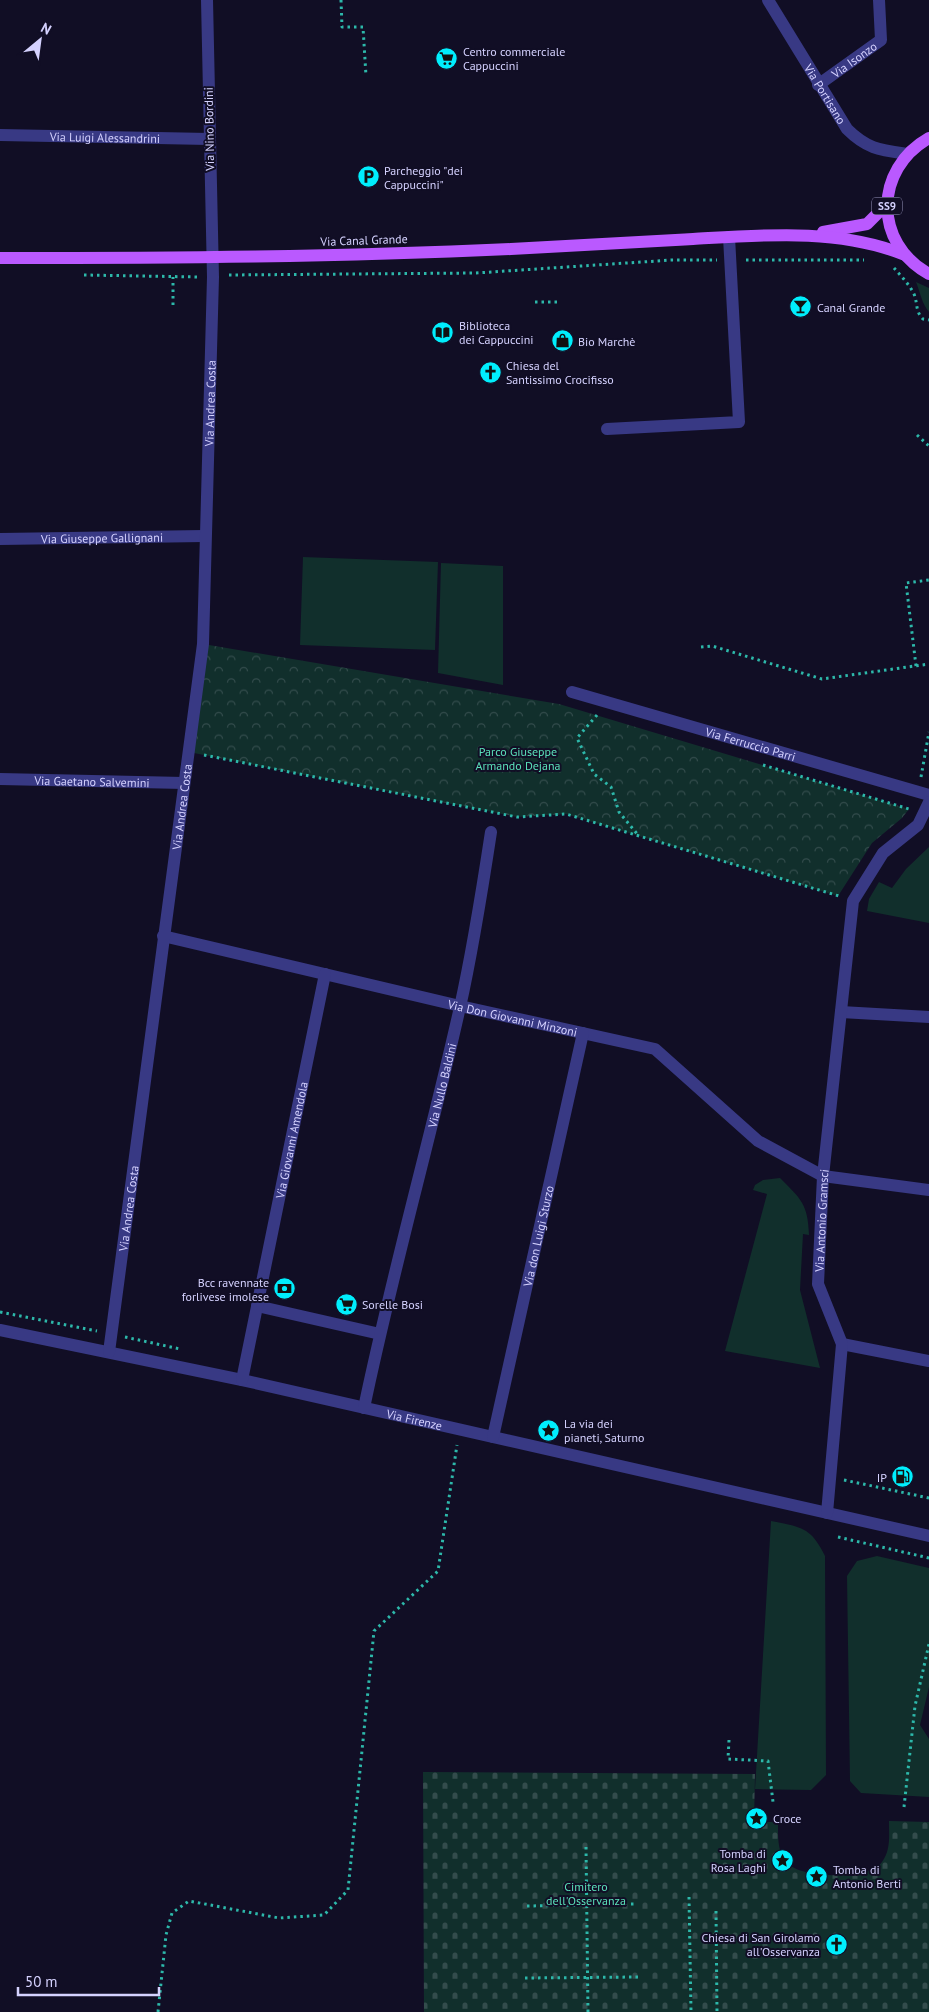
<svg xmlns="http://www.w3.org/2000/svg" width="929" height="2012" font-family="'PT Sans',sans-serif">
  <defs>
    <pattern id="forest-crowns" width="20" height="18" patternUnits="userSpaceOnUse" patternTransform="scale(1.25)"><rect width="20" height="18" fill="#112f2c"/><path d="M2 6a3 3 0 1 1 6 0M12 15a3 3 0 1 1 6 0" fill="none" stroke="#334c4c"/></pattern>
    <pattern id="cemetery-stones" width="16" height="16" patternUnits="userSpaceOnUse" patternTransform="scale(1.25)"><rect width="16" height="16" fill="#112f2c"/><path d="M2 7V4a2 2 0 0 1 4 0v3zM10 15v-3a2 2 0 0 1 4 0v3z" fill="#334c4c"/></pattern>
  </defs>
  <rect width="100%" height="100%" fill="#110e25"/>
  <g fill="#112f2c">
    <path d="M916,282L929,288V312C922,304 920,292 916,282Z"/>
    <path d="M303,557L438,562L435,650L300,645Z"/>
    <path d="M441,563L503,566V685L438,673Z"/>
    <path d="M929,847V923L867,911L869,899L879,882L892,888L906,869Z"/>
    <path d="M780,1178C801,1199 808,1204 809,1235L803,1234L800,1290L820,1368L725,1351L767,1194L753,1190L755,1185L763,1180Z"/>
    <path d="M771,1521C801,1527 811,1527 825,1556L826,1775L811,1790L755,1789Z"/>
    <path d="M877,1556L929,1568V1687L920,1725L929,1739V1797L861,1793L850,1781L847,1576L857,1561Z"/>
  </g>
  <path fill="url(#forest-crowns)" d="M203,644L559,704L909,809L902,818L872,843L838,896L566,814L517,817L189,752Z"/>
  <path fill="url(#cemetery-stones)" d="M423,1772L755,1774L754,1822H778C778,1836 777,1852 787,1863C802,1879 869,1880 882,1862C891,1850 889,1836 889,1821L929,1822V2012H424Z"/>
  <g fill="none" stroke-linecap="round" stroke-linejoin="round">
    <g stroke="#2db8aa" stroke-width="3" stroke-dasharray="2.5 4" stroke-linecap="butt">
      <path d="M341,0L342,27H363L366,76"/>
      <path d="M746,260H864"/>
      <path d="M894,268C901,276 909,284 914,294C918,304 915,311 923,319L929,320"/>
      <path d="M84,275L198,277"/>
      <path d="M229,275L476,273L672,260H717"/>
      <path d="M535,302H559"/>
      <path d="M173,305V277"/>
      <path d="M917,435L929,446"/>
      <path d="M701,647L712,646L822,679L929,664"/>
      <path d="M916,666L906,583L929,580"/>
      <path d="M597,715L577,738L594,774L611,787L619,812L638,835"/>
      <path d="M204,755L517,817L566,814L839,896"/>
      <path d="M763,765L909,809"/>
      <path d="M921,777L929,732"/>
      <path d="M0,1312L97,1331"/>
      <path d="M125,1337L180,1349"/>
      <path d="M844,1480L929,1498"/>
      <path d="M838,1537L929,1558"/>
      <path d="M729,1740L728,1759L768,1761L773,1802"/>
      <path d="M904,1807L915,1706L929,1644"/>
      <path d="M586,1847L588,2012"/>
      <path d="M689,1897L691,2012"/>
      <path d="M527,1906L637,1904"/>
      <path d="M716,1911L717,2012"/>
      <path d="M525,1978L639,1977"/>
      <path d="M158,2012L166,1935L172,1913L189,1901L279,1918L324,1915L348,1890L374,1631L438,1571L457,1445"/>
    </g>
    <g stroke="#383984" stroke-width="12">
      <path id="s1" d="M768,0L847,129C867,149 880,150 908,154"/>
      <path id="s2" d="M818,85L881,40L879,0"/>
      <path id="s3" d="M0,135L209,139"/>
      <path d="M607,429L739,422L729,237"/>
      <path id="s4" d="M0,539L204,536"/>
      <path id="s5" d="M572,692L929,795"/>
      <path id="s6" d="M0,779L184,783"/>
      <path id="s7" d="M163,936L460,1006L655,1049L758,1141L823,1176L929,1190"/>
      <path d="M841,1012L929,1017"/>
      <path d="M257,1306L380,1334"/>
      <path id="s8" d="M0,1330L242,1380L929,1536"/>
      <path d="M842,1344L929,1361"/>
      <path id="s9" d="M109,1352L203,644L213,277L207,0"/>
      <path id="s10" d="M242,1380L325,974"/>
      <path id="s11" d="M364,1408C392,1273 430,1141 460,1007C473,949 482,891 491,832"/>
      <path id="s12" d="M493,1437L583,1033"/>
      <path id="s13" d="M827,1513L842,1344L818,1284L823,1176L853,901L883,853L918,825L929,802"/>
    </g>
    <g stroke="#ba59ff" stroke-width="12">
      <path d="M929,138C874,169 873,243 929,274"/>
      <path d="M823,232L867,224L887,204"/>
      <path d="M0,258C170,258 340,257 511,249C571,246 632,242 693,239C763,235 839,228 905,255"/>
    </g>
  </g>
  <defs>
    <symbol id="supermarket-disc" viewBox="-11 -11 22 22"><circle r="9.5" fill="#00eefd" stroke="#110e25"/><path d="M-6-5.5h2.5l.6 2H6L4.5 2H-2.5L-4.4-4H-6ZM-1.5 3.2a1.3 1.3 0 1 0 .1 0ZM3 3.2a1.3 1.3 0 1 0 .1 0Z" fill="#111"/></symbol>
    <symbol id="parking-disc" viewBox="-11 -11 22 22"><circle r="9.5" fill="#00eefd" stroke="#110e25"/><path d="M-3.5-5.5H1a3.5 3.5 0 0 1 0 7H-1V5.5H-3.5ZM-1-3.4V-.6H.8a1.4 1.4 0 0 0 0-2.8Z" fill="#111"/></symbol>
    <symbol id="bar-disc" viewBox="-11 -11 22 22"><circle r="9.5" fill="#00eefd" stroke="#110e25"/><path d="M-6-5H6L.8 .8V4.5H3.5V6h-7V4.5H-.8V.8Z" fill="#111"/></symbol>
    <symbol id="library-disc" viewBox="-11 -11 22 22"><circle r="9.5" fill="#00eefd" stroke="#110e25"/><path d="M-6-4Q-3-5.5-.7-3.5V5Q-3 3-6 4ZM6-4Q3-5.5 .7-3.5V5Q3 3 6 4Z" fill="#111"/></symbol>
    <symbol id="shop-disc" viewBox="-11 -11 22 22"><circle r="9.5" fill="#00eefd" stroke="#110e25"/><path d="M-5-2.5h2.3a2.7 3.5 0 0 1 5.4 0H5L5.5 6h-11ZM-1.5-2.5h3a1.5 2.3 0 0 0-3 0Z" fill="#111"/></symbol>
    <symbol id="church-disc" viewBox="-11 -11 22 22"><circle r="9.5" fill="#00eefd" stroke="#110e25"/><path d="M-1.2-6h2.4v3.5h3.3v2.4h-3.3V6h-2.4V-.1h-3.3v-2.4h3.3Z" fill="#111"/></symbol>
    <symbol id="bank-disc" viewBox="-11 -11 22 22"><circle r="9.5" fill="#00eefd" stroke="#110e25"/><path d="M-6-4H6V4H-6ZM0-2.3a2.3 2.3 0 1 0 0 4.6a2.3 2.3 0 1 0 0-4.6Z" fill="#111"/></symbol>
    <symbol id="sight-disc" viewBox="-11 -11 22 22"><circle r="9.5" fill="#00eefd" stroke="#110e25"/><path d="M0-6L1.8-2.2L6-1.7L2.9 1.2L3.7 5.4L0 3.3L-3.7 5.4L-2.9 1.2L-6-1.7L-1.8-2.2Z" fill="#111"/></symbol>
    <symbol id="fuel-disc" viewBox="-11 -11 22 22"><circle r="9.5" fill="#00eefd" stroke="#110e25"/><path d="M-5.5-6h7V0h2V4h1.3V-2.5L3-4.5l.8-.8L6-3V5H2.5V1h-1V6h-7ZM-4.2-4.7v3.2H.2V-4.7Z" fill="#111"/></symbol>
  </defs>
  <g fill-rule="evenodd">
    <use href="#supermarket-disc" x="434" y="46" width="25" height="25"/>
    <use href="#parking-disc" x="356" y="164" width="25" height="25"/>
    <use href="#bar-disc" x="788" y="294" width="25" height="25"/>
    <use href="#library-disc" x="430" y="320" width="25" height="25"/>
    <use href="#shop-disc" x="550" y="328" width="25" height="25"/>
    <use href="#church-disc" x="478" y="360" width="25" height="25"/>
    <use href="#bank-disc" x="272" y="1276" width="25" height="25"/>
    <use href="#supermarket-disc" x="334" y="1292" width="25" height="25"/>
    <use href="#sight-disc" x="536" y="1418" width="25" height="25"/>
    <use href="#fuel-disc" x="890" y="1464" width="25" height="25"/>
    <use href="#sight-disc" x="744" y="1806" width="25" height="25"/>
    <use href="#sight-disc" x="770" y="1848" width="25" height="25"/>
    <use href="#sight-disc" x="804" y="1864" width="25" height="25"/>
    <use href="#church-disc" x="824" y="1932" width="25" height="25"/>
  </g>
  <g text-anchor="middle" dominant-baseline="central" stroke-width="4" stroke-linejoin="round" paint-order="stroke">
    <rect fill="#110e25" stroke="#9a97be" stroke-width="1" x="872" y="197.5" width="30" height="17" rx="4"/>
    <g font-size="11" font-weight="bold" fill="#d5d2ff">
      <text x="887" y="206">SS9</text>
    </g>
    <g font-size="12" fill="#d5d2ff" stroke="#110e25" text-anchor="start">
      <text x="463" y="51">Centro commerciale<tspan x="463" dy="14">Cappuccini</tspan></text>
      <text x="384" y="170">Parcheggio "dei<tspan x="384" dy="14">Cappuccini"</tspan></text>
      <text x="817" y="307">Canal Grande</text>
      <text x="459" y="325">Biblioteca<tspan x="459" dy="14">dei Cappuccini</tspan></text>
      <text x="578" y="341">Bio Marchè</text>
      <text x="506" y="365">Chiesa del<tspan x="506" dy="14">Santissimo Crocifisso</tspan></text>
      <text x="269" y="1282" text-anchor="end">Bcc ravennate<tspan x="269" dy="14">forlivese imolese</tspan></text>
      <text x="362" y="1304">Sorelle Bosi</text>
      <text x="564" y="1423">La via dei<tspan x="564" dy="14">pianeti, Saturno</tspan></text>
      <text x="887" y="1477" text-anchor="end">IP</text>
      <text x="773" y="1818">Croce</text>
      <text x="766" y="1853" text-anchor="end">Tomba di<tspan x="766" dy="14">Rosa Laghi</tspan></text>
      <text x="833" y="1869">Tomba di<tspan x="833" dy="14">Antonio Berti</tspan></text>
      <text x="820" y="1937" text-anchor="end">Chiesa di San Girolamo<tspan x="820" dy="14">all'Osservanza</tspan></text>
    </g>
    <g font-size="12" fill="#d5d2ff" stroke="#110e25">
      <text stroke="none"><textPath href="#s2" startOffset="44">Via Isonzo</textPath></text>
      <text stroke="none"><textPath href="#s1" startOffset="110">Via Portisano</textPath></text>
      <text transform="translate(209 129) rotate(-91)">Via Nino Bordini</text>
      <text stroke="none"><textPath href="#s3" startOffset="105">Via Luigi Alessandrini</textPath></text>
      <text transform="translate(364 240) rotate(-2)">Via Canal Grande</text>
      <text stroke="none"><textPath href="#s9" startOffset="955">Via Andrea Costa</textPath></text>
      <text stroke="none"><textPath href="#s4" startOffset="102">Via Giuseppe Gallignani</textPath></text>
      <text stroke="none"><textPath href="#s5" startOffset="186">Via Ferruccio Parri</textPath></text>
      <text stroke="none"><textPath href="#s6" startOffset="92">Via Gaetano Salvemini</textPath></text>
      <text stroke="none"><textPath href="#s9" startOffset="550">Via Andrea Costa</textPath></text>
      <text stroke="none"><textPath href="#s7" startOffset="359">Via Don Giovanni Minzoni</textPath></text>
      <text stroke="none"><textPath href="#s11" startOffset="332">Via Nullo Baldini</textPath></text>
      <text stroke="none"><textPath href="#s10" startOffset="245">Via Giovanni Amendola</textPath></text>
      <text stroke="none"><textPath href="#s9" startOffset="145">Via Andrea Costa</textPath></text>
      <text stroke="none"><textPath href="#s13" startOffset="298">Via Antonio Gramsci</textPath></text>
      <text stroke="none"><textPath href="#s12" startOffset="206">Via don Luigi Sturzo</textPath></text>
      <text stroke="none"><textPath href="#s8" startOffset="424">Via Firenze</textPath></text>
    </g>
    <g font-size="12" fill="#5be1ba" stroke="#110e25">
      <text x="518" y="751">Parco Giuseppe<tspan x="518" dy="14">Armando Dejana</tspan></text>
      <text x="586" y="1886">Cimitero<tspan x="586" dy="14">dell'Osservanza</tspan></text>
    </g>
  </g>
  <g transform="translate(40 40) rotate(29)" stroke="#110e25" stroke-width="4" paint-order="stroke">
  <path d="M0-4L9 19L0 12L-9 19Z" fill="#d5d2ff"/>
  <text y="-8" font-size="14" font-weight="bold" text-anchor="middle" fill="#d5d2ff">N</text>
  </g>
  <path d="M18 1987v8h141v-8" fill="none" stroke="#d5d2ff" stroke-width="2.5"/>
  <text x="25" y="1987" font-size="15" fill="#d5d2ff" stroke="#110e25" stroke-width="4" paint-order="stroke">50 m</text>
</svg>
